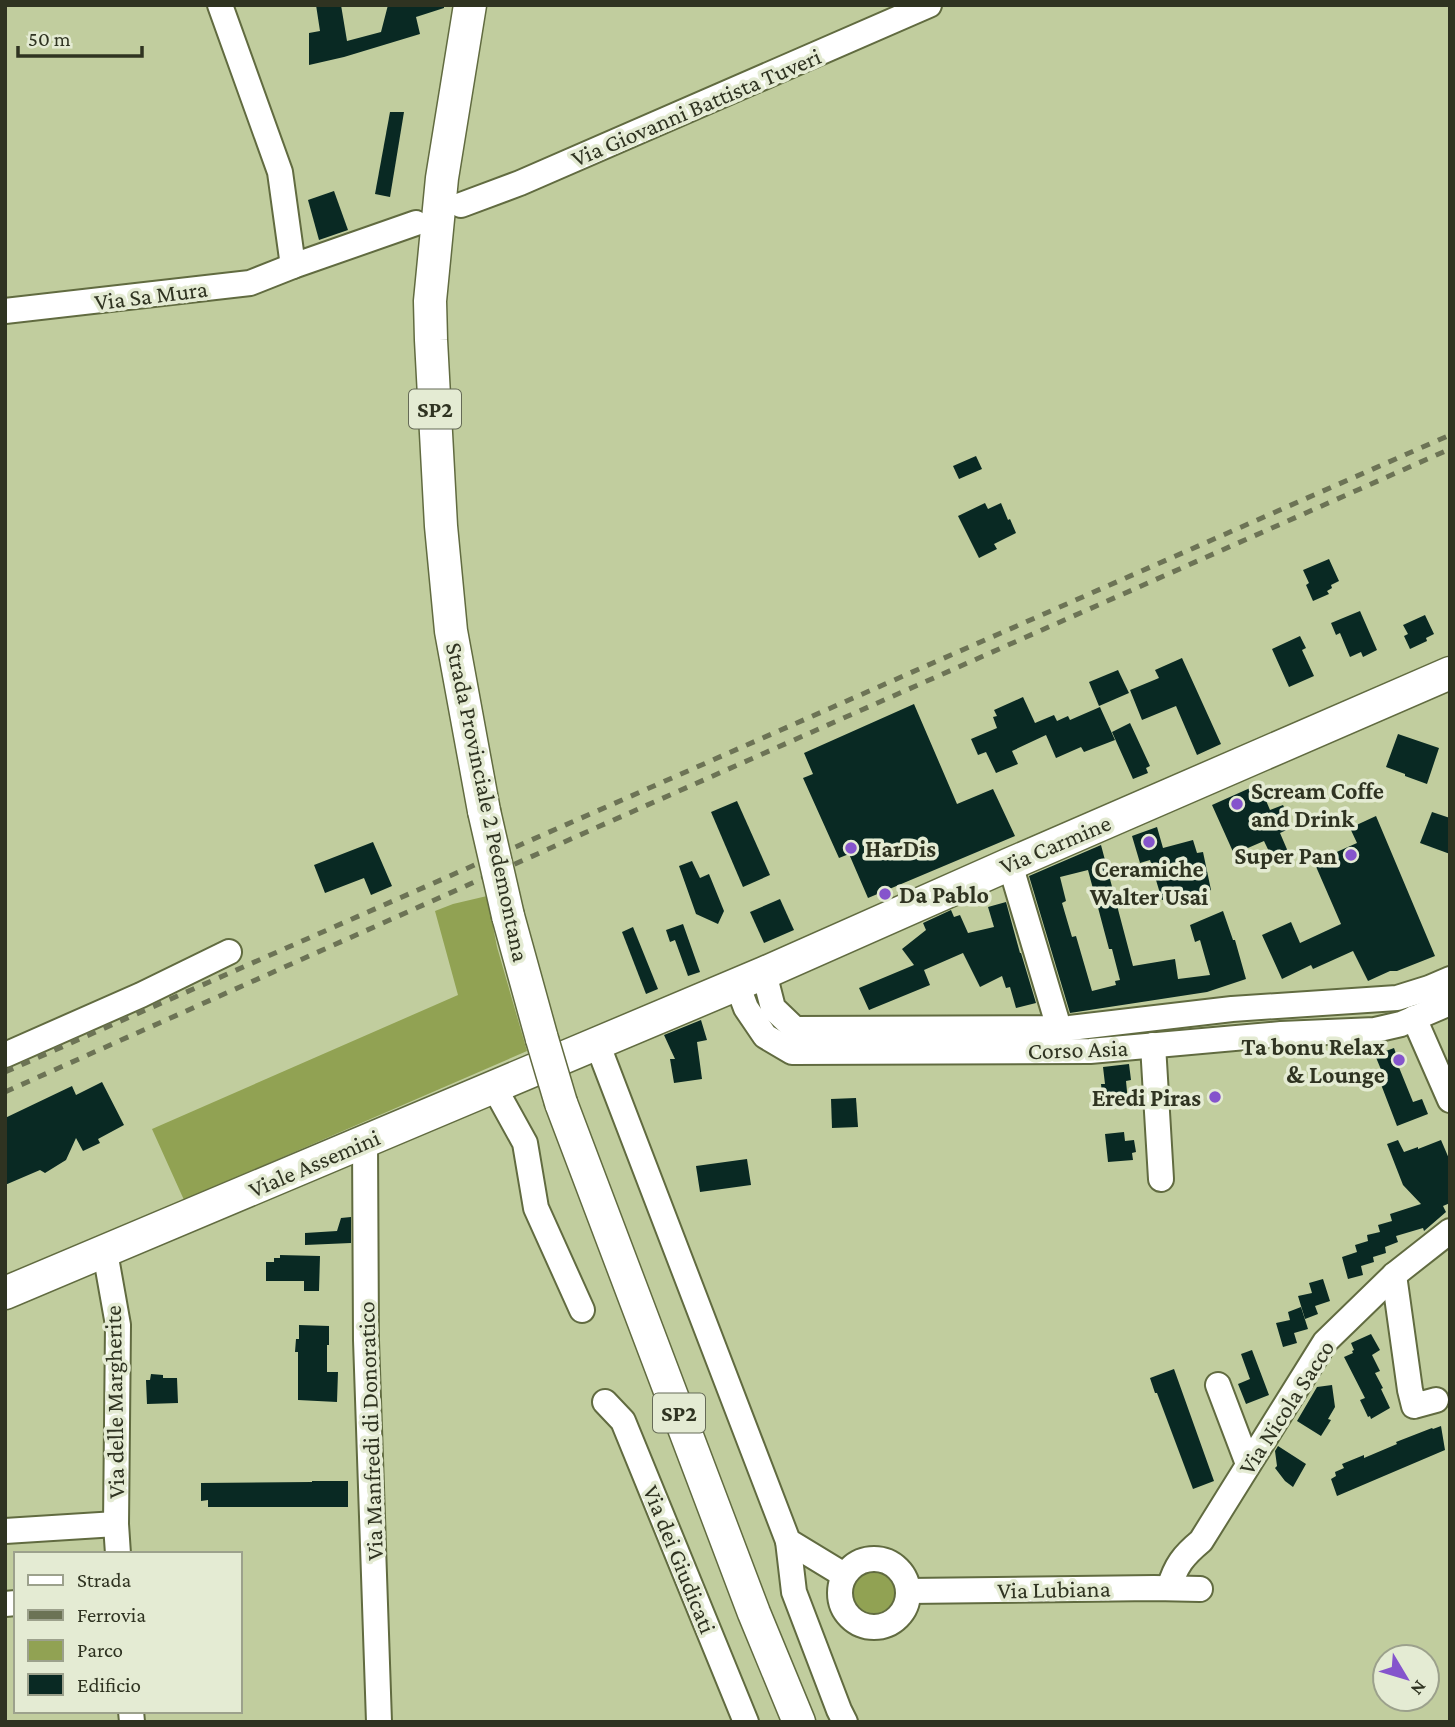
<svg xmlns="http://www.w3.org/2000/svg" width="1455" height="1727" font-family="'Crimson Pro',serif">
  <rect width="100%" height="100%" fill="#c1cd9e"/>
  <g fill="#91a253">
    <path d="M487,896L497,947L527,1051L184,1200L152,1129L458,995L435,911L453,904Z"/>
    <circle cx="874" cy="1593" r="26"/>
  </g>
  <g fill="#092923" fill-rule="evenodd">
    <path d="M316,5H341L347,41L381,32L388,5H444V8L416,17L420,34L344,57L309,65V33L320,31Z"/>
    <path d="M390,112H404L390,197L375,194Z"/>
    <path d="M334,191L348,230L319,240L308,200Z"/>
    <path d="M976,456L982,469L959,479L953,466Z"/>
    <path d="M985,503L988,509L1001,503L1008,520L1010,519L1016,533L994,544L997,549L979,558L958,516Z"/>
    <path d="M1329,559L1339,581L1331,585L1332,588L1327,591L1329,594L1313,601L1306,585L1309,583L1303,570Z"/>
    <path d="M1360,611L1377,650L1363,657L1361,652L1350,657L1340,633L1336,635L1331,623Z"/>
    <path d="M1425,615L1434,634L1426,638L1427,641L1410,649L1404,636L1408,634L1403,625Z"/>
    <path d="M1300,636L1306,648L1302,650L1314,676L1289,687L1272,649Z"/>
    <path d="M1182,658L1221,744L1197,755L1176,706L1142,720L1130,690L1159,678L1155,670Z"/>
    <path d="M1118,670L1129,693L1099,706L1089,682Z"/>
    <path d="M1023,697L1035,723L1054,715L1057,721L1068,716L1070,720L1100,707L1115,740L1084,752L1081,747L1056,758L1046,735L1012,751L1018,764L996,773L986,752L978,755L971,739L997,728L993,717L997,716L994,710Z"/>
    <path d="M914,704L957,804L993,789L1015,836L868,898L849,854L839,858L803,778L813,774L804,753Z"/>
    <path d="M1130,723L1150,766L1146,768L1148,773L1133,779L1112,732Z"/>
    <path d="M1398,734L1439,748L1427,784L1405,776V774L1386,767Z"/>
    <path d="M1259,784L1270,810L1283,805L1293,827L1280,833L1289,854L1274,862L1264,841L1234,854L1212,805Z"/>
    <path d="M737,801L770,875L743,887L711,812Z"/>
    <path d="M1432,812L1450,818V854L1420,843Z"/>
    <path d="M1376,816L1435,956L1397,971H1390L1368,981L1353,951L1313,969L1311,965L1282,979L1262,935L1291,922L1300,943L1341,924L1314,862L1357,843L1350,828Z"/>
    <path d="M1157,827L1163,848L1193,840L1197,853L1203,852L1211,890L1183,903L1180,895L1162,900L1150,860L1140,863L1132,836Z"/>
    <path d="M373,842L392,886L371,895L364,878L325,893L314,865Z"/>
    <path d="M1101,845L1133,966L1175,959L1178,979L1210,975L1200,940L1195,942L1190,925L1223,911L1233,940H1235L1246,979L1207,992L1070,1013L1029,876ZM1088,870L1109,949H1112L1120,980L1115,981L1116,985L1092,991L1076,936L1072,937L1062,903L1066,901L1060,877Z"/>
    <path d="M692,861L700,878L709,874L724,911L718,924L696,914L679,866Z"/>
    <path d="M780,899L794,930L764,943L750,912Z"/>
    <path d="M1006,902L1020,953H1021L1036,1003L1016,1008L1010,987L1006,988L1002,976L980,987L963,953L924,970L930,985L869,1010L859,988L914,965L902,949L926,930L923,923L951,910L954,917L960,915L968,933L994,927L988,907Z"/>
    <path d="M683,924L700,972L688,976L675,940L670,942L666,930Z"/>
    <path d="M633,927L658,989L646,994L622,932Z"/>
    <path d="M701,1020L707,1040L697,1042L702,1079L674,1083L670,1059H675L664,1035Z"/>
    <path d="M1394,1048L1400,1065H1398L1413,1102L1422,1099L1428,1114L1397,1126L1377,1074L1382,1072L1375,1055Z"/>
    <path d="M1129,1064L1131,1080L1126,1081L1128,1102L1103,1104L1101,1084H1105L1103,1067Z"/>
    <path d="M102,1082L124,1125L98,1139L100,1143L83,1151L76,1138L66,1160L45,1173L40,1170L5,1185V1118L72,1086L76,1095Z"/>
    <path d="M856,1098L858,1127L832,1128L831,1099Z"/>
    <path d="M1124,1132L1125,1141L1134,1140L1136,1152L1132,1153L1133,1160L1108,1162L1105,1134Z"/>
    <path d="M1398,1140L1404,1152L1418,1147V1149L1441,1140L1450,1161V1203L1443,1206L1446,1212L1424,1231L1423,1228L1396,1236L1398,1242L1385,1247L1386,1253L1373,1257L1374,1262L1361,1266L1363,1275L1348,1279L1342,1257L1357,1252L1355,1245L1368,1241L1367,1235L1380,1232L1378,1225L1392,1221L1390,1214L1421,1204L1403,1185L1387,1144Z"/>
    <path d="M747,1159L751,1185L700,1192L696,1166Z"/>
    <path d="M351,1217V1243L305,1245V1233L337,1231L341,1218Z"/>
    <path d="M280,1255L320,1256L319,1291H304V1281H266V1262H274V1258H280Z"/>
    <path d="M1323,1279L1330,1301L1315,1306L1318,1314L1305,1319L1298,1296L1312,1293L1309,1283Z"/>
    <path d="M1301,1307L1308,1329L1294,1333L1297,1343L1283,1347L1276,1323L1290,1320L1288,1312Z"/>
    <path d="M299,1325L329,1326V1345H327V1372H338L337,1402L298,1400V1352H295L296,1339H299Z"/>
    <path d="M1371,1334L1380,1350L1372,1355L1380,1371L1375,1373L1383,1388L1381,1389L1390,1408L1371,1419L1370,1416L1368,1417L1360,1400L1365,1398L1344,1357L1353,1353L1352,1351L1354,1350L1351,1343Z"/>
    <path d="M1252,1350L1269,1395L1246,1404L1238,1384L1250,1379L1241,1354Z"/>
    <path d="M1174,1369L1214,1481L1193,1489L1157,1393H1155L1150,1378Z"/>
    <path d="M151,1374L163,1375V1378H177L178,1403L147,1404L146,1380H150Z"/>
    <path d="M1332,1385L1335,1407L1328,1419L1331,1420L1321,1436L1297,1421L1317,1387Z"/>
    <path d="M1441,1426L1445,1450L1337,1496L1331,1479L1336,1476L1335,1472L1344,1468L1342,1464L1364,1455V1458L1397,1444L1396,1442L1432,1428L1433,1429Z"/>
    <path d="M1278,1446L1306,1464L1293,1487L1285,1481L1275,1468L1277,1466L1275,1451Z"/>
    <path d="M312,1481H348V1507H208V1500L201,1501V1483L312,1482Z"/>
  </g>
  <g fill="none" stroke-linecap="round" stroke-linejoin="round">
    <defs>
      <g id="minor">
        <path d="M220,5L280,172L293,266L416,223"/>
        <path d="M461,205L520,183L929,5"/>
        <path d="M5,311L250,283L293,266"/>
        <path d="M1010,864L1059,1028"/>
        <path d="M764,973L773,1008L795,1029L1070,1028L1232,1009L1397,998L1429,988L1450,979"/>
        <path d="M737,984L746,1008L765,1036L792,1052L1090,1051L1281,1034L1375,1030L1401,1024L1450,1003"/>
        <path d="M1414,1018L1450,1100"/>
        <path d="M597,1043L788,1541L844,1575"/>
        <path d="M1153,1045L1161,1179"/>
        <path d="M5,1055L141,995L229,952"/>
        <path d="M494,1087L525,1143L536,1208L582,1310"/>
        <path d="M365,1140L366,1340L379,1722"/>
        <path d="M105,1252L118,1325L116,1524L118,1554"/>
        <path d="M1394,1275L1410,1390L1414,1406L1436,1400"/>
        <path d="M1218,1385L1248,1464"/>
        <path d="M605,1402L623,1421L746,1722"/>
        <path d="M5,1531L116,1524"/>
        <path d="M788,1541L794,1592L839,1710L845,1722"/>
        <circle cx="874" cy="1593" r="34"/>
        <path d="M1169,1588C1176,1565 1183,1556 1201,1541L1325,1342L1394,1275L1450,1231"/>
        <path d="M908,1591L1154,1588L1200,1589"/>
        <path d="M5,1604L16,1603"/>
        <path d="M131,1711L132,1722"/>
      </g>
      <g id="major">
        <path d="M470,5L442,178L430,301L431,340L441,526L451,631L484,811"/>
        <path d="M508,916L542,1039"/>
        <path d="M561,1103L754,1613L799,1722"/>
        <path d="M5,1293L764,973L1010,864L1450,673"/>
      </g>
    </defs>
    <use href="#minor" stroke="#616b40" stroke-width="28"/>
    <use href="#major" stroke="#616b40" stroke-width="35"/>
    <use href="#minor" stroke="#fff" stroke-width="24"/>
    <use href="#major" stroke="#fff" stroke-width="32"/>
    <g stroke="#6c7355" stroke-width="5" stroke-dasharray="9 9" stroke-linecap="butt">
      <path d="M5,1072L1450,435"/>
      <path d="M5,1092L573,838L1450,449"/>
    </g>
    <defs>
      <g id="major-bridge">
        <path d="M484,811L508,916"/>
        <path d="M542,1039L561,1103"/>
      </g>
    </defs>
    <use href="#major-bridge" stroke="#616b40" stroke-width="35" stroke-linecap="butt"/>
    <use href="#major-bridge" stroke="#fff" stroke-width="32"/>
  </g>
  <g fill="#8554cc" stroke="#e4ebd3" stroke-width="2.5">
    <circle cx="1237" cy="804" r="7"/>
    <circle cx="1149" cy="842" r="7"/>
    <circle cx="851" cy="848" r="7"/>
    <circle cx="1351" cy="855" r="7"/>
    <circle cx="885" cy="894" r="7"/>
    <circle cx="1399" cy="1060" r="7"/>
    <circle cx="1215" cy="1097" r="7"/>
  </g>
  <g text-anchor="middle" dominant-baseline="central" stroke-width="7" stroke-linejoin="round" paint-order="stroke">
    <g fill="#e4ebd3" stroke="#656a56" stroke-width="2">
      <rect x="409" y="389.5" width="52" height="39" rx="5"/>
      <rect x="653" y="1393.5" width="52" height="39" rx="5"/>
    </g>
    <g font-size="23" font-weight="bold" fill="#2f3321">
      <text x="435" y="409">SP2</text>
      <text x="679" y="1413">SP2</text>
    </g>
    <g font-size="24" fill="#2f3321" stroke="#e4ebd3">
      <text transform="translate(696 107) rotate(-23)">Via Giovanni Battista Tuveri</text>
      <text transform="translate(151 295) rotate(-7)">Via Sa Mura</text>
      <text transform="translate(488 802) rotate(78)">Strada Provinciale 2 Pedemontana</text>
      <text transform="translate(1055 844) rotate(-23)">Via Carmine</text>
      <text transform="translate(1078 1049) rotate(-2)">Corso Asia</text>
      <text transform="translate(314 1163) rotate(-23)">Viale Assemini</text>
      <text transform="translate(114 1402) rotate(-91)">Via delle Margherite</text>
      <text transform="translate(1286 1407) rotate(-57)">Via Nicola Sacco</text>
      <text transform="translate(370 1431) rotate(-92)">Via Manfredi di Donoratico</text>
      <text transform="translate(680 1559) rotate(68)">Via dei Giudicati</text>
      <text transform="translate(1054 1589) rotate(-1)">Via Lubiana</text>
    </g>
    <g font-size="24" font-weight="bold" fill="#2f3321" stroke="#e4ebd3" text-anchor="start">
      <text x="1251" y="790">Scream Coffe<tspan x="1251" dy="28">and Drink</tspan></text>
      <text x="865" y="848">HarDis</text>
      <text x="1337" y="855" text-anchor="end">Super Pan</text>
      <text x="1149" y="868" text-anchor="middle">Ceramiche<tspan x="1149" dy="28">Walter Usai</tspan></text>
      <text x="899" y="894">Da Pablo</text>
      <text x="1385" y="1046" text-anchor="end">Ta bonu Relax<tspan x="1385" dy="28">&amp; Lounge</tspan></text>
      <text x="1201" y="1097" text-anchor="end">Eredi Piras</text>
    </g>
  </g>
  <rect width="1455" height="1727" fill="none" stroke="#2f3321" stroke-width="14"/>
  <rect x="14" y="1552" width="228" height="161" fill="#e4ebd3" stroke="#9ca18c" stroke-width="2"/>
  <rect x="28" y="1575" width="35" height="10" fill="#ffffff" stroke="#9ca18c" stroke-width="2"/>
  <text x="77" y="1587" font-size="21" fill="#2f3321">Strada</text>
  <rect x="28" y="1610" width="35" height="10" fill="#6c7355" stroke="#9ca18c" stroke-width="2"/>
  <text x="77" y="1622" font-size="21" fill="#2f3321">Ferrovia</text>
  <rect x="28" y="1640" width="35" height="21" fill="#91a253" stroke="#9ca18c" stroke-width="2"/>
  <text x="77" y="1657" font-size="21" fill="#2f3321">Parco</text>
  <rect x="28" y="1674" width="35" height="21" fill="#092923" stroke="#9ca18c" stroke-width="2"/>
  <text x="77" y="1692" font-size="21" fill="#2f3321">Edificio</text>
  <g transform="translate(1406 1678) rotate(128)"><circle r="33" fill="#e4ebd3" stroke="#9ca18c" stroke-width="2"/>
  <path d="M0-5L12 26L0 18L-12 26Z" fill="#8554cc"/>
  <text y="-10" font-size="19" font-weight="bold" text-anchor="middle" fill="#2f3321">N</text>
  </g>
  <path d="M18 46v10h124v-10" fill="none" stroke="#2f3321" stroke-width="3.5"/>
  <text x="28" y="46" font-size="21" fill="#2f3321" stroke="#e4ebd3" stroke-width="5" paint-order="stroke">50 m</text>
</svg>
